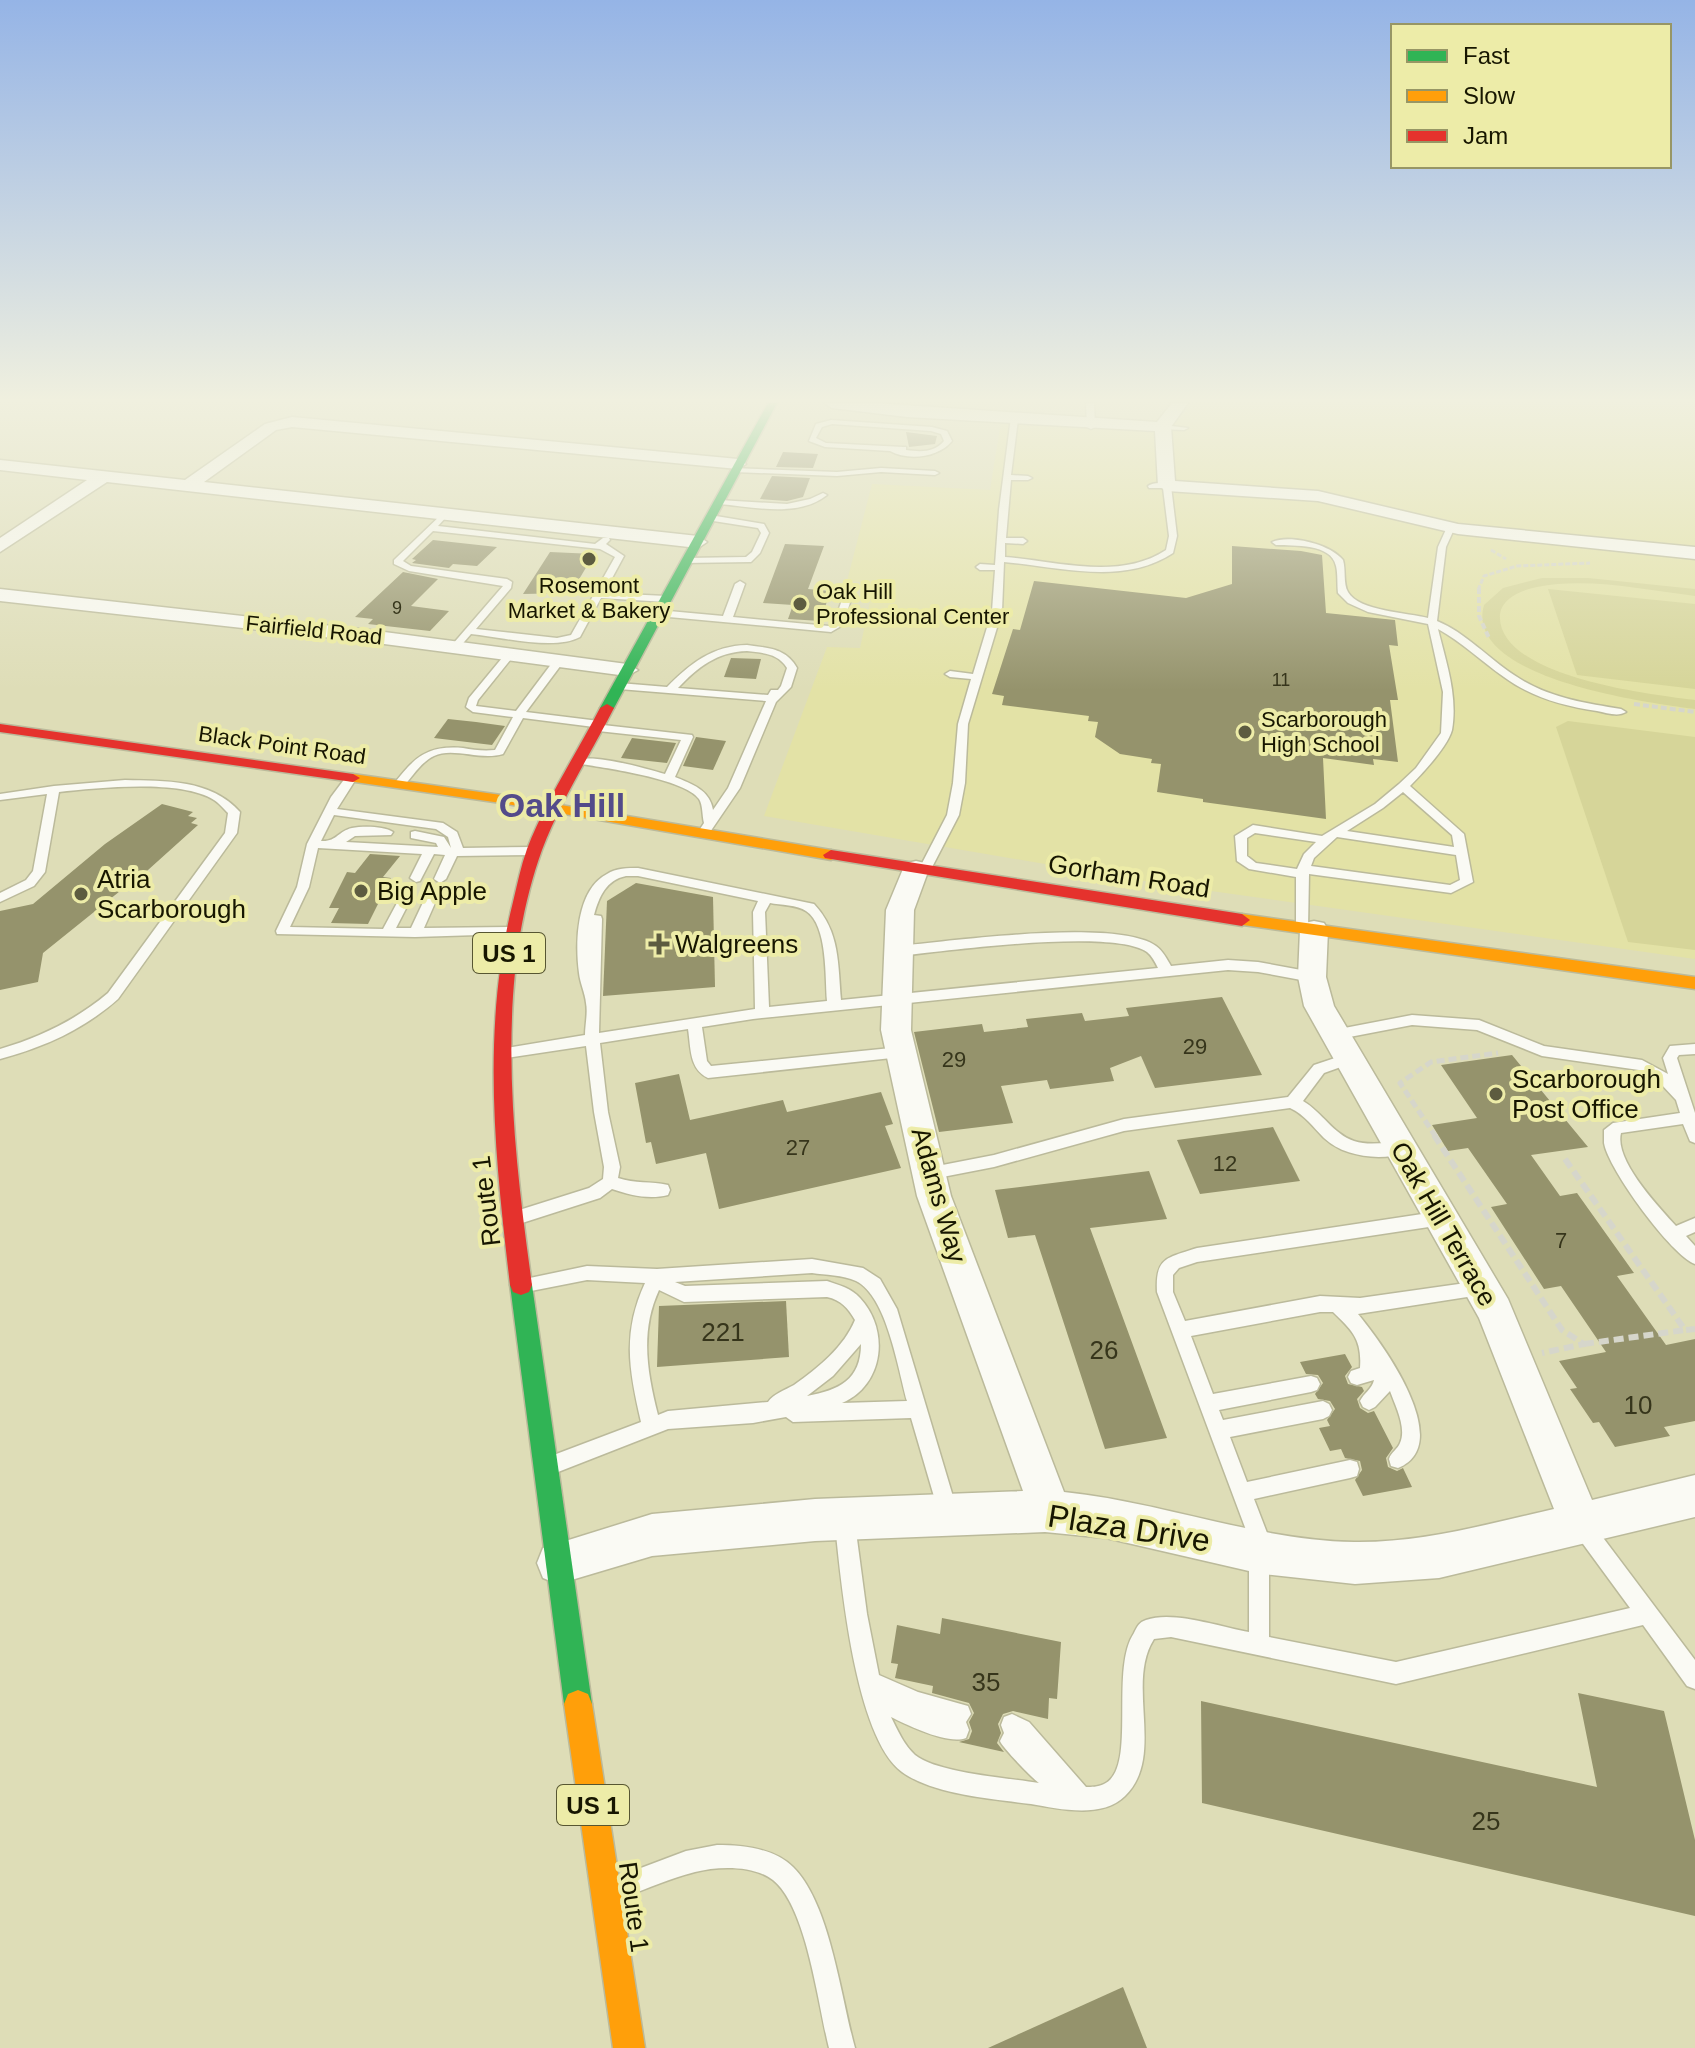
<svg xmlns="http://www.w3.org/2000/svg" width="1695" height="2048" font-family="Helvetica,sans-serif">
  <rect width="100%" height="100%" fill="#deddb7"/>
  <path fill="#e3e2a6" d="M1193,403L1695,406V959L1168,885L764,816L827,647L860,648L874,583L847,581L872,484L990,490L1002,415L1175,423Z"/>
  <g fill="#d6d599">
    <path d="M1542,578H1588L1695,589V596C1644,590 1588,577 1537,587C1522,590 1502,598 1500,614C1495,677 1654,695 1695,700V709C1650,703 1463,679 1484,605L1503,588Z"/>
    <path d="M1548,589L1695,604V689L1577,675Z"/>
    <path d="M1568,721L1695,737V950L1628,942L1556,727Z"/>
  </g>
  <g fill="#95936c">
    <path d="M906,432L937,436L935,444L909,447Z"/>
    <path d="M783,452L818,454L813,468L776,467Z"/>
    <path d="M772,476L810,478L803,497L787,501L760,499Z"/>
    <path d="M433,540L497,547L477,566L453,564L449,568L412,563L416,560L412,559Z"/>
    <path d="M785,544L824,546L808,589L830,591L821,621L788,619L793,605L763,603Z"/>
    <path d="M1232,546L1301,551L1322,555L1326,613L1395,620L1398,646L1389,645L1398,700H1390L1398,762L1373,759L1374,765L1323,758L1326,819L1203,802V799L1157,792L1161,764L1151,763L1152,759L1120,754L1095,737L1098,722L1088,721L1089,716L1002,705L1004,696L992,694L1013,629L1020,630L1034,581L1186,598L1232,584Z"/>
    <path d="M550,552L594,554L571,593L523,594Z"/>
    <path d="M403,572L438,579L411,606L449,611L430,631L368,624L373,619L355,617Z"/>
    <path d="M731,658L761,659L756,679L724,677Z"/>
    <path d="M448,719L476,722L505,726L492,745L434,738Z"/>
    <path d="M696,737L726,741L713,770L683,766Z"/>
    <path d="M632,738L676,743L667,763L621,758Z"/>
    <path d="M162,804L193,812L188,816L197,818L191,823L198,825L138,879H135L43,953L38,982L0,990V911L33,904L105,844Z"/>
    <path d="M370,854L400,856L383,877L391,878L368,924L331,923L339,908H329L347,872L355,873Z"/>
    <path d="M636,883L713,897L715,987L603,996L607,901Z"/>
    <path d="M1222,997L1262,1075L1155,1088L1141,1056L1110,1068L1114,1081L1050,1089L1047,1080L1001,1086L1013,1123L939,1132L914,1032L982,1024L984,1032L1028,1027L1026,1019L1082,1013L1085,1021L1129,1016L1126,1008Z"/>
    <path d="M1512,1055L1588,1147L1531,1155L1560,1196L1577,1193L1634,1273L1617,1276L1666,1345L1695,1339V1421L1664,1427L1670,1436L1615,1447L1599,1422L1593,1423L1570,1389L1577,1388L1559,1361L1606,1352L1561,1286L1544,1289L1491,1207L1507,1204L1468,1148L1448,1151L1432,1125L1477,1118L1441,1065Z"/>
    <path d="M679,1074L690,1120L783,1100L787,1112L881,1092L893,1124L885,1126L901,1168L719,1209L706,1153L656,1164L651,1142L646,1143L635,1083Z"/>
    <path d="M1273,1127L1300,1181L1200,1194L1177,1140Z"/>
    <path d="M1149,1171L1167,1219L1090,1228L1167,1438L1105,1449L1035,1235L1008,1238L995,1190Z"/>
    <path d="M786,1301L789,1357L657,1367L659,1306Z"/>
    <path d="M1345,1354L1352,1367L1345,1376L1348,1384L1362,1387L1364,1391L1357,1399L1360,1408L1368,1413L1374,1411L1393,1448L1386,1458L1388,1467L1397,1471L1403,1468L1412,1487L1363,1496L1355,1480L1362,1470L1360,1461L1345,1458L1341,1449L1330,1451L1319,1428L1330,1426L1327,1420L1335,1409L1330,1401L1318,1399L1315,1394L1323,1383L1318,1375L1306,1374L1300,1362Z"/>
    <path d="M942,1618L1061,1642L1057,1699L1049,1698L1048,1719L1013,1711L1003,1714L998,1724L1001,1733L997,1743L1004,1752L959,1742L969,1739L972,1731L969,1722L974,1713L969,1703L932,1693L933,1686L895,1678L898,1664L891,1663L897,1625L940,1634Z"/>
    <path d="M1578,1693L1664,1711L1695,1840V1916L1202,1803L1201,1701L1597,1787Z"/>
    <path d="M1123,1987L1147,2048H988Z"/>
  </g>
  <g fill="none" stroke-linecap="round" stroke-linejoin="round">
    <defs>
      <g id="lane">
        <path d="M1086,403H1094L1095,427L1091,429L1087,427Z"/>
        <path d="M1011,417L1018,419L1011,475L1028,476L1032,478L1028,480H1011L1006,538H1023L1027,541L1023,544L1005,543V557C1057,561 1119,581 1166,550L1169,536L1163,488H1149L1148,486C1153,482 1166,482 1171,486L1177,536L1173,553C1123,586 1060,567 1004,562L1002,611L968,724L965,783L959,815L930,871L924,875L918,871L947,815L953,783L958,724L971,679L950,677L945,674L950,671L973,674L992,611L995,570H980L976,567L980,564L995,565L999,510Z"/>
        <path d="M831,420L932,427L947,431L952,441C938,458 908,461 890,451L825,447L809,441L816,424ZM832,424L931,431L941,434L944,441C934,453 920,452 906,450V447H903L826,443L816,438L822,427Z"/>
        <path d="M1163,425L1188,428L1184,430L1160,429L1159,427Z"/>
        <path d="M732,468L837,472L881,468L935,471L939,473L935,475L881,472L837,476L735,472H732Z"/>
        <path d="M823,493L827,495C798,518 754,507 719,504L715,502L719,500L787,504L810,499Z"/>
        <path d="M444,512L448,515L438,526L595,544L603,538H609L610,540L606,544L624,556L604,593L666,596L671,599L666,602L601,598L580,637C555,651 501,637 471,634L458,649H452V645L503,586L409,571L394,564V560ZM433,531L600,549L615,557L571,635L557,638L476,629L511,588L512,582L507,579L411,566L403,561Z"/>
        <path d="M710,515L764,524L769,533L760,553L751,562L684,563V559L687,558L746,557L752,552L761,533L758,528L707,520V516Z"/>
        <path d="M1448,525L1455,527L1446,547L1437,621C1466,633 1488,658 1514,675C1546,697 1583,703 1621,709L1626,712C1618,717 1607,713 1597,711C1563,706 1531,697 1504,677C1481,661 1462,642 1438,629C1446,662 1458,696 1452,730C1448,746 1422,774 1410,786L1464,834L1473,882L1451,893L1309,874L1308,929L1302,933L1297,932L1296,929V877L1249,869L1237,861L1235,836L1253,825L1322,836L1375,804L1399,784L1416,768L1441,733L1443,692L1428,624L1368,612L1348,603L1338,593C1337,584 1338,574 1336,566C1331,543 1294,546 1276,545L1272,542C1290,534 1330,544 1343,560C1346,570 1343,584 1348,592C1358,611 1409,613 1428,618L1438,547ZM1403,792L1452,835L1454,847L1347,831L1383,808ZM1255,833L1316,842L1304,854L1297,869L1256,863L1247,856V838ZM1337,837L1456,855L1460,880L1450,885L1311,866L1314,858Z"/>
        <path d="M740,581L745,584L733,617L829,626L834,623L844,594L852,596L843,625L831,632L658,616L653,613L658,610L723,616L735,584Z"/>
        <path d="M747,645C768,648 786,648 797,668L791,687L776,702L740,788L708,835H700L698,832L704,823C702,816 703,805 699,799C685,779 606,768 581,764L575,761C590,752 647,769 665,774L681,740L598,731L594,730V727L523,718L503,754C481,761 453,747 434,756C421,762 412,777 403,787H395L393,785C414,758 426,745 463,748C473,750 484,751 495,750L513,717L473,712L466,707L469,698L507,652L510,651L515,654L478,700L476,706L516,711L555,659H563L564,661L526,712L599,721L603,722V725L692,735L693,737L675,777C692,784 710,790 713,810L728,788L766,701L619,689L614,686L619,683L667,687C691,663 712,646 747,645ZM747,651C763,653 778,653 787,668L781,686L778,690H771L768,695L678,688C698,667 717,652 747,651Z"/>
        <path d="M350,776L356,779L337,809L443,823L457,832L463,848L532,847L538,851L532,855L457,856L446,879L440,883L434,879L445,855L434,854L420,881L416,882L410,878L422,854L318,848L309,887L290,927L383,929L404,890L408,889L414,893L396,928H411L427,894L433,890L439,894L424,928L509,927L514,928L515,931L514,934L415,937L277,934L276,931L297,887L307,844L331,797L346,777ZM334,815L436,829L448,837L451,848L444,837L415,831L411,832V838L436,843L438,847L346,842L355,836L391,835L393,832C384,826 363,826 352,828C338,831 337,842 321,841Z"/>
        <path d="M125,780C165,781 211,779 240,812L237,833L118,999C83,1030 44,1047 0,1059V1049C41,1037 76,1020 108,993L225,833L228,813C224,809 219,803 214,800C180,779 98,788 59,792L45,872L34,886L0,902V893L26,880L33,871L47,794L0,800V794L54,786Z"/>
        <path d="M638,868L814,904C840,931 838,965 841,1000L1158,968C1155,962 1152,956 1147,952C1112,928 947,951 899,956L892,951L899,946C952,941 1116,918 1156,946C1163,951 1167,959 1171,966L1228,960L1258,962L1312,972L1319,977L1312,982L1258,972L1228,970L753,1019L702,1027L707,1061L711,1066L901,1047L906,1048L908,1052L906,1056L901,1057L708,1078C689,1069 691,1048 688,1029L600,1043L608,1112L620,1167L618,1178C635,1184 651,1181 668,1185L670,1190L668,1195C649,1200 630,1195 612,1189L600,1198L519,1224L513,1222L511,1217L513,1212L589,1188L603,1179L604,1167L594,1112L586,1046L506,1058L501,1057L499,1053L501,1049L506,1048L585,1035C585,1025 588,1013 586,1003C585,993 580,983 579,973C575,943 576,890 607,874C616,868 628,868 638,868ZM626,876H638L758,901L753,912L755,1009L599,1033L602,919L601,916L594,915C599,897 606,880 626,876ZM770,903C780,905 798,905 806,911C828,925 825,979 827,1001L769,1007L765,912Z"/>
        <path d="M1412,1015L1479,1020L1544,1046L1642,1060L1668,1074L1663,1058L1670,1046L1695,1044V1054L1679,1055L1677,1058L1695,1113V1143L1690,1141L1683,1124L1621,1133C1614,1160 1658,1206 1676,1226L1695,1218V1232L1686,1236L1695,1246V1264C1672,1256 1608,1169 1604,1143C1604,1141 1604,1132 1604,1130L1613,1123L1680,1113L1676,1100L1661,1084L1639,1070L1542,1056L1477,1030L1412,1025L1334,1040L1327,1035L1334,1030Z"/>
        <path d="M1347,1054L1352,1055L1354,1059L1352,1063L1324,1073L1303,1101C1322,1112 1333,1134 1354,1141C1371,1147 1389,1140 1405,1145L1408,1149L1405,1153C1380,1161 1344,1157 1324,1138C1313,1127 1305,1115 1290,1108L1124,1131L994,1167L927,1180L921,1179L919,1174L921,1169L927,1168L994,1155L1124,1119L1288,1097L1314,1065Z"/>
        <path d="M1442,1211L1448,1213L1450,1218L1448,1223L1442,1225L1197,1262L1179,1268L1173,1275V1292L1185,1321L1320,1296L1360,1298L1480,1281L1486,1283L1488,1288L1486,1293L1480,1295L1358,1314C1381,1342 1457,1444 1398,1468L1391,1466L1389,1459C1391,1452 1398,1449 1400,1443C1407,1428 1395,1405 1390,1391L1375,1407L1369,1410L1363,1407L1360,1401C1364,1393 1372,1389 1374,1380L1357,1385L1351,1383L1348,1377L1351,1371L1360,1368C1362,1340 1353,1331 1333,1312H1320L1191,1336L1213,1394L1311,1376L1317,1378L1320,1384L1317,1390L1311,1392L1219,1410L1223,1420L1323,1401L1329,1404L1332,1410L1329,1416L1323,1419L1230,1437L1247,1482L1350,1460L1357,1462L1359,1469L1357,1476L1350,1478L1254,1499L1269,1538V1637L1396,1662L1630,1608L1575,1533L1572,1526L1575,1519L1582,1516L1589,1519L1695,1660V1689L1687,1686L1643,1625L1396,1684L1171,1637L1154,1639C1125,1684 1166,1756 1125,1796C1102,1819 1059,1809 1031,1804C993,1799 934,1795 902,1772C855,1737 841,1582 835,1524L838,1517L845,1514L852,1517L855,1524L867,1614L879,1675L918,1692L968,1706L971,1714L966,1722L969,1730L966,1738C948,1745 909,1726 891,1717C898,1731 904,1745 915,1755C937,1773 1009,1778 1039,1783C1032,1778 1002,1747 1000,1741L1004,1733L1001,1725L1004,1717L1012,1714L1029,1722L1086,1787C1091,1787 1098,1787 1104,1784C1138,1769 1109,1670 1134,1633C1137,1627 1139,1622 1146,1620C1173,1610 1220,1627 1249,1632V1538L1157,1292C1155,1257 1167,1258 1197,1248Z"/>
        <path d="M812,1259L863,1268L880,1279L897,1309L957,1510L954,1517L947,1520L940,1517L911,1418L793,1422L786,1417L753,1423L668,1429L558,1472L551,1470L549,1463L551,1456L641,1422C629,1370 622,1333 645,1283L587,1280L531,1291L525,1289L523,1284L525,1279L587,1266L657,1269ZM812,1273C825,1275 843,1275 856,1281C887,1296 898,1369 907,1401L842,1403C884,1385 890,1330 860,1298C851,1288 839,1285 827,1281L685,1286L675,1282ZM659,1290L684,1302L827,1297C841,1300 848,1308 855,1320C844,1347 818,1368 794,1385C785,1390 773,1394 768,1402L668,1411L658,1415C647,1372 640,1331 659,1290ZM861,1344C861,1380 839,1390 807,1396L833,1376Z"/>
        <path d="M717,1845C742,1845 774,1848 793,1867C830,1903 841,1998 855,2048H829C818,2005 807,1907 773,1880C753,1865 718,1866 695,1872C671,1878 648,1888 625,1897L617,1893L613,1885L617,1877L686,1851Z"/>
      </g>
      <g id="street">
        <path d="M825,403H874L1157,422L1172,403H1188L1171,427L1175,481L1318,491L1458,524L1695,547V559L1458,534L1318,501L1167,491L1158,486L1155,431L907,417L832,408Z"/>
        <path d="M292,417L738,459L746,464L738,469L292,427L276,430L204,482L698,536L707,542L698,548L107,482L0,552V538L87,480L0,470V460L185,480L265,424Z"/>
        <path d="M0,589L369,630L627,664L638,670L627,676L369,642L0,601Z"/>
        <path d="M916,861L925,863L929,869L914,910L911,1030L951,1196L1064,1492C1162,1502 1255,1540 1354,1542C1422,1543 1488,1524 1554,1509L1479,1318L1304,1006L1298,977L1300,930L1304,923L1314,921L1324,923L1328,930L1326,977L1334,1006L1508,1299L1592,1500L1695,1475V1517L1439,1578L1355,1584L1262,1574L1106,1538L1045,1532L815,1541L652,1556L558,1584L543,1578L537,1563L543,1548L652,1514L815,1499L1023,1491L917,1196L881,1030L886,910L903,869L907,863Z"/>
      </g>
      <g id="fast">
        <path d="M768,403H777L614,708L607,712L602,711L600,708Z"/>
        <path d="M521,1275L529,1278L532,1285L592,1704L588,1714L578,1718L568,1714L564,1704L510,1285L513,1278Z"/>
      </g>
      <g id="slow">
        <path d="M353,774L501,795L831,850L839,855L831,860L501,803L348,781V775Z"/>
        <path d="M1242,914L1695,977V989L1236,924L1234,920Z"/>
        <path d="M578,1690L588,1694L592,1704L645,2048H613L564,1704L568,1694Z"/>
      </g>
      <g id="jam">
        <path d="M607,704L614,708C590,755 561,800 542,850C493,985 513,1146 532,1285L529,1292L521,1295L513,1292L510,1285C495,1157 481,1029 513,902C517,885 521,866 527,849C546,800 576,754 600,708Z"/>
        <path d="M0,724L353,774L360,778L353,782L0,732Z"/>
        <path d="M831,850L1242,914L1250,920L1242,926L825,858L823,855Z"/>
      </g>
    </defs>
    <use href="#lane" stroke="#bbba9b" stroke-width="3"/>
    <use href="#street" stroke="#bbba9b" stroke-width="3"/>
    <use href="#fast" stroke="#bbba9b" stroke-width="3"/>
    <use href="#slow" stroke="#bbba9b" stroke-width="3"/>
    <use href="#jam" stroke="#bbba9b" stroke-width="3"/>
    <g stroke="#d6d6cb" stroke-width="3" stroke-dasharray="5 2" stroke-linecap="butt">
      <path d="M1491,550L1506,559"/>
      <path d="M1478,590L1484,576L1517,566L1590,563"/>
    </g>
    <g stroke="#d6d6cb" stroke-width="4" stroke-dasharray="6 3" stroke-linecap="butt">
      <path d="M1479,588V616L1489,638"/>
      <path d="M1634,704L1695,712"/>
    </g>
    <path stroke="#d6d6cb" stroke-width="5" stroke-dasharray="8 4" stroke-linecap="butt" d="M1436,1137L1400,1083L1431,1062L1498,1053"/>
    <g stroke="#d6d6cb" stroke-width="6" stroke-dasharray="10 5" stroke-linecap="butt">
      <path d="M1434,1135L1562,1330L1584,1344L1542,1353"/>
      <path d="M1565,1159L1685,1330L1695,1329"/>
      <path d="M1584,1344L1685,1330"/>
    </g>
    <use href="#lane" fill="#fafaf4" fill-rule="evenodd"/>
    <use href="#street" fill="#fafaf4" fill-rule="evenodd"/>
    <use href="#fast" fill="#30b455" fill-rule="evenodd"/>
    <use href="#slow" fill="#ff9f0a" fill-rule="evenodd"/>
    <use href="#jam" fill="#e5322d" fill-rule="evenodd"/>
  </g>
  <linearGradient id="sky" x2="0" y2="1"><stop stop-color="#95b4e6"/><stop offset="0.58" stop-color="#f0f0df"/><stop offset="1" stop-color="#f0f0df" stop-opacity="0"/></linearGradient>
  <rect width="1695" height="690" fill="url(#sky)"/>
  <g fill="#5d5c40" stroke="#edeca8" stroke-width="3">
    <circle cx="589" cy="559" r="8"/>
    <circle cx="800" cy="604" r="8"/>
    <circle cx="1245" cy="732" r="8"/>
    <circle cx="361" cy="891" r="8"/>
    <circle cx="81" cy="894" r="8"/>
    <path d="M655 932h8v8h8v8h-8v8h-8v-8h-8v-8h8z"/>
    <circle cx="1496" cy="1094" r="8"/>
  </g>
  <g text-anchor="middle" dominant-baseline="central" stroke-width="8" stroke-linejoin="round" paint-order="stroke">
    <g font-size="18" fill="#36351b">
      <text x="397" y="608">9</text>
      <text x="1281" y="680">11</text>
    </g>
    <g font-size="22" fill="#171600" stroke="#edeca8" text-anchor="start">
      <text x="589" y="585" text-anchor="middle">Rosemont<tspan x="589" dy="25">Market &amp; Bakery</tspan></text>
      <text x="816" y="591">Oak Hill<tspan x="816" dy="25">Professional Center</tspan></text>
      <text x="1261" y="719">Scarborough<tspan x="1261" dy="25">High School</tspan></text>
    </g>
    <g font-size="22" fill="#171600" stroke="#edeca8">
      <text transform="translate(314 630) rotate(6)">Fairfield Road</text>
      <text transform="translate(282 745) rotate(8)">Black Point Road</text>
    </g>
    <g font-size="22" fill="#36351b">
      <text x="1195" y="1046">29</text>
      <text x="954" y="1059">29</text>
      <text x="798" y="1147">27</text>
      <text x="1225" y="1163">12</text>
      <text x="1561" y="1240">7</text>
    </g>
    <g fill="#edeca8" stroke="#575632" stroke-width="2">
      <rect x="473" y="933" width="72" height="40" rx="6"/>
      <rect x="557" y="1785" width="72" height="40" rx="6"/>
    </g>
    <g font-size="24" font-weight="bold" fill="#171600">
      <text x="509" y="953">US 1</text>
      <text x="593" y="1805">US 1</text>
    </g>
    <g font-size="26" fill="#171600" stroke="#edeca8">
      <text transform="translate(1129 876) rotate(9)">Gorham Road</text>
      <text transform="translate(939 1195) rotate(74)">Adams Way</text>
      <text transform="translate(486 1201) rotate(-97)">Route 1</text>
      <text transform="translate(1444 1224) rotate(60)">Oak Hill Terrace</text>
      <text transform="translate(634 1907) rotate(82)">Route 1</text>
    </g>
    <g font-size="26" fill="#171600" stroke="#edeca8" text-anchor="start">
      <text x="97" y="879">Atria<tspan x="97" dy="30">Scarborough</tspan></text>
      <text x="377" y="891">Big Apple</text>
      <text x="675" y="944">Walgreens</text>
      <text x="1512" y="1079">Scarborough<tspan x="1512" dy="30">Post Office</tspan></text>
    </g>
    <g font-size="26" fill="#36351b">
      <text x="723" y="1332">221</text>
      <text x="1104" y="1350">26</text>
      <text x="1638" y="1405">10</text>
      <text x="986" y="1682">35</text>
      <text x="1486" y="1821">25</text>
    </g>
    <g font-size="32" fill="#171600" stroke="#edeca8">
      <text transform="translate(1129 1528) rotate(9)">Plaza Drive</text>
    </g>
    <g font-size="34" font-weight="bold" fill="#534b8a" stroke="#edeca8">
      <text x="562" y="805">Oak Hill</text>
    </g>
  </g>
  <rect x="1391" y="24" width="280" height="144" fill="#edeca8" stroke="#979665" stroke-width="2"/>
  <rect x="1407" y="50" width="40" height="12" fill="#30b455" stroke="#979665" stroke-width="2"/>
  <text x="1463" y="64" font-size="24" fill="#171600">Fast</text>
  <rect x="1407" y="90" width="40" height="12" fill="#ff9f0a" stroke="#979665" stroke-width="2"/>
  <text x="1463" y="104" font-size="24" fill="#171600">Slow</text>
  <rect x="1407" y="130" width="40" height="12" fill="#e5322d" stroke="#979665" stroke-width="2"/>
  <text x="1463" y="144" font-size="24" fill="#171600">Jam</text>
</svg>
